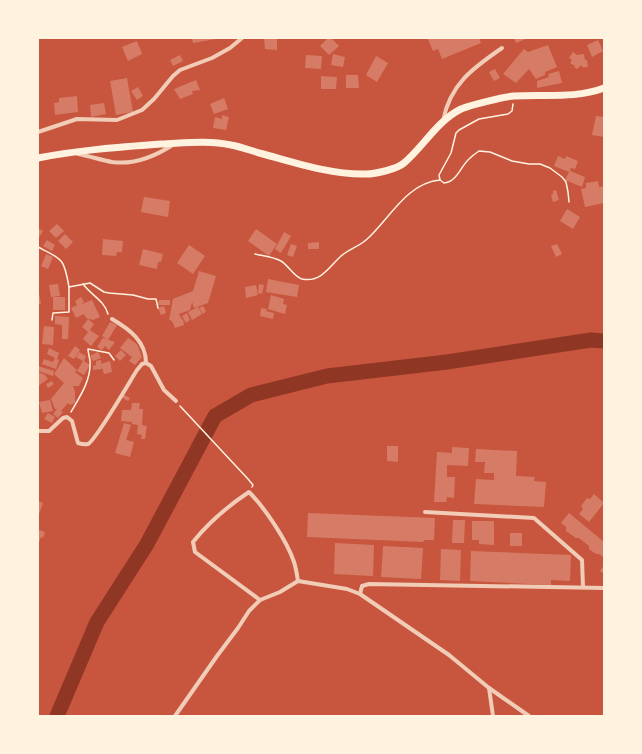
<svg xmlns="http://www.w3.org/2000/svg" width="642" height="754" font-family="Overpass,sans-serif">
  <rect width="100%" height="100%" fill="#c8553d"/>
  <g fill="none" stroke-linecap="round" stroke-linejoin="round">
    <path stroke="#8f3625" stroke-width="15" d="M57,716L97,622L147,544L215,416L251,395L327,376L447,362L591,340L604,341"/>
  </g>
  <g fill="#d67c66">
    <path d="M192,38H216V39L193,43Z"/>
    <path d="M264,38H277V50L265,49Z"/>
    <path d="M328,38H331L339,46L329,55L320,46Z"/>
    <path d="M432,38H479L481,43L442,59L438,49L433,51L428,39Z"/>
    <path d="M514,38H528L516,43Z"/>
    <path d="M598,40L603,51L592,57L587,45Z"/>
    <path d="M137,41L142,54L128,61L122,47Z"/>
    <path d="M548,45L557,67L545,72V75L536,79L529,69L516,83L503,74L524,49L528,52Z"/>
    <path d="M573,52L577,55L584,54L585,60H587L588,67H582L581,65L577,69L574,67L575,66L570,63L572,60L569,58Z"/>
    <path d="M333,54L345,57L343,67L331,65Z"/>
    <path d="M180,55L183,61L173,66L170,60Z"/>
    <path d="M306,55L322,56L321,69L305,68Z"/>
    <path d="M376,56L388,63L377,82L366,75Z"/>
    <path d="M495,69L500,78L494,81L489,72Z"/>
    <path d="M559,71L562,83L537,88V81L549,77L548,74Z"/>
    <path d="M346,75H358L359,88H346Z"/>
    <path d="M321,76L337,77L336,89H321Z"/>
    <path d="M127,78L133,112L116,115L110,81Z"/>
    <path d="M196,80L200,90L192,91L193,94L180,99L174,89Z"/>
    <path d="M138,87L143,96L137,100L131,91Z"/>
    <path d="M77,96L78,112L55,115L54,103L59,102V98Z"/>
    <path d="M224,98L228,109L214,114L210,104Z"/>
    <path d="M104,103L106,114L91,117L90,105Z"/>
    <path d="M222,115L229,117L226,130L213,128L215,117L222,119Z"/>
    <path d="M596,116L604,117V137L592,135Z"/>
    <path d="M558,156L565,159L566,156L578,161L575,169L571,168L570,171L585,177L582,187L565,180L569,172L554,166Z"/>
    <path d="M598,181L599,187L604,186V203L585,207L581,189L586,188V183Z"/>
    <path d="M556,190L559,200L553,202L551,195L553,194V191Z"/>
    <path d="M144,197L170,201L168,217L141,212Z"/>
    <path d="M567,209L580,217L573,229L560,221Z"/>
    <path d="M57,224L64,231L56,238L49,231Z"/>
    <path d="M38,228L43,231L38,239Z"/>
    <path d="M256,229L277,244L269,256L248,241Z"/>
    <path d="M284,232L291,236L281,253L275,249Z"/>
    <path d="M65,234L73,242L66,249L58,241Z"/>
    <path d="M103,239L123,241L122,252H117L116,256L102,255Z"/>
    <path d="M47,240L55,245L52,251L43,246Z"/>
    <path d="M319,242V249H308V243Z"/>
    <path d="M291,244L297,246L293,257L287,255Z"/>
    <path d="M557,244L562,254L556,257L551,246Z"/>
    <path d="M189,245L205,256L193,274L177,263Z"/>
    <path d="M143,249L163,254L161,262H158L157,269L139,265Z"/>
    <path d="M46,254L53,257L48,269L41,266Z"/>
    <path d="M199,271L216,276L208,303L194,308L192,302L190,310L179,314L181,318L183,320L184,325L175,328L172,321L169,320L173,299L193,291Z"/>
    <path d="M268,279L299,285L297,297L266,292Z"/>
    <path d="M58,284L60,296L51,297L49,285Z"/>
    <path d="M259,284L264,285L262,294L258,293Z"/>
    <path d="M256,285L258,295L246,298L245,287Z"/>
    <path d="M38,288L41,304H38Z"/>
    <path d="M271,295L284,299L283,304L287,305L285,314L268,309Z"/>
    <rect x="53" y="297" width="12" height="13"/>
    <path d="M81,297L84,302L82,303V304L92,300L100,317L93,320L86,318L84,314L76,318L71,308L77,305L75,301Z"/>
    <path d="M159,300H170V305H158Z"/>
    <path d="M164,306L166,313L161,315L158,308Z"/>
    <path d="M203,306L206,311L203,314L199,308Z"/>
    <path d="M198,307L202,314L192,320L188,312Z"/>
    <path d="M261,308L267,309L266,311L274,313L273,319L260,316Z"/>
    <path d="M187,313L190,320L186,323L182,316Z"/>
    <path d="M55,316L69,317L68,339H62V325L55,324Z"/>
    <path d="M88,319L94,324L90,330L99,336L91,346L83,339L88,332L82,327Z"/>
    <path d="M110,322L117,325L108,340L102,336Z"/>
    <path d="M44,326L54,327L53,345L42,344Z"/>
    <path d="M103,338L115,342L109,350L105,346L102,350L97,347Z"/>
    <path d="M128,338L137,344L142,357L135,365L129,361L132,357L120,348Z"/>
    <path d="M75,346L80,350L74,359L68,356Z"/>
    <path d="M49,348L59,353L57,359L59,360L56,369L42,364L44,359L53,362L55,358L47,354Z"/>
    <path d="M121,350L126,355L120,361L115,356Z"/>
    <path d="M79,352L86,356L84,361L90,365L84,375L77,371L83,361L76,357Z"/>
    <path d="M98,352L101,358L93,361L90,356Z"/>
    <path d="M64,358L77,370L75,372L83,378L79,386H73L75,392V403L70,405L68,403L61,411L63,412L58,418L53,414L57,409H55L51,399L64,383L54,374Z"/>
    <path d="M101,360L102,369L93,370V366L96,365V361Z"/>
    <path d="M110,361L112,372L104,374L101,364Z"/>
    <path d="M38,366L54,371L53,376L38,371Z"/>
    <path d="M38,372L45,375L48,379L38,386Z"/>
    <path d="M52,381L54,384L48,388L46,384Z"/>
    <path d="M123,394L130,398L128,401L121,397Z"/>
    <path d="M50,400L53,411L42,413L39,402Z"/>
    <path d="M132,403H140L139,409H143L142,425L147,426L145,439H141L142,435L137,434L138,425L132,424V422L121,421L122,410H131Z"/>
    <path d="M48,413L55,417L52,423L44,419Z"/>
    <path d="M124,423L131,425L126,440L134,442L130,457L115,453Z"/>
    <path d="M387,446H398V462L387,461Z"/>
    <path d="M452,447L469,448L468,466L447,465V477H455L454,498L447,497L446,502H434L437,452L452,453Z"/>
    <path d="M476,449L517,451L516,476L535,477L534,481L546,482L544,507L474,504L476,479L494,480V473H484L485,462H475Z"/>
    <path d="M594,494L604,503L589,522L579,514L583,509L581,506L587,498L590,499Z"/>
    <path d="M38,501L43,503L39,514H38Z"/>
    <path d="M308,513L435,518L434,540H424L423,542L307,537Z"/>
    <path d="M569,513L604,542V555L603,557L599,554H596L589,549V546L579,538H576L566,531V527L561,523Z"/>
    <path d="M453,520H465L464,543H452Z"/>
    <path d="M472,521H494V545L479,544V540H472Z"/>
    <path d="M39,530L45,532L43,538L41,537L38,545V534Z"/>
    <rect x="510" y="533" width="12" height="13"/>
    <path d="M335,543L374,545L373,576L334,574Z"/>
    <path d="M383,546L423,548L421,579L381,577Z"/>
    <path d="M441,549L461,550L460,581L440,580Z"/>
    <path d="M471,551L571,555L570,581L551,580V585L470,581Z"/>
    <path d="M604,565V574L600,571Z"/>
  </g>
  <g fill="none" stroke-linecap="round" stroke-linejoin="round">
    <g stroke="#fff3e0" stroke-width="1.5">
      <path d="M513,104L512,111L508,114L479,119L459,130L456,133L451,153L439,175L440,180L444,183C457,182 461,166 469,159C472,156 476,153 479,151L490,152L512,161L529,164H540L550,168L562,177L566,182L568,192L569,202"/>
      <path d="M38,247C63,260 64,258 69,287L90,283L104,292L109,293L133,295L148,299H156L158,308"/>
      <path d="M255,254C263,256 273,257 281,261C288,265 294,277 302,279C321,283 329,267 340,257C347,250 358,247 366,240C389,220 406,183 440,180"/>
      <path d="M83,284C92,296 104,300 108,314"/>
      <path d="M52,320L53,313L69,312V287"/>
      <path d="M180,406L248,479L253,485L252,487"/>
      <path d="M71,412C79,398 90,382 90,365C91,360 88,355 88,349L109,353L114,360"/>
    </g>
    <g stroke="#f1ccb7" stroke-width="4">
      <path d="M443,121C450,84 473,68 502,48"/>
      <path d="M38,132L77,119L117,120L142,110L154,99L173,76L180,70L212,58L230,48L242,38"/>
      <path d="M78,154C89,156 101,160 112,162C134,165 156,156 174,144"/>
      <path d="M112,319C129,329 146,341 146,363"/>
      <path d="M38,431H49L63,418L67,417L72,421L78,443C81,444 84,445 88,444C96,440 130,381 137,370L142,364L146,363L151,366L164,390L176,401"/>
      <path d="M425,512L534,518L582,560L583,587"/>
      <path d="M360,594L362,586L369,584L604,588"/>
      <path d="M260,600L195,552L193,542C209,522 228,506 249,492C265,508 287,541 294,562C296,568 297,575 298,581"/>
      <path d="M489,688L493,716"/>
      <path d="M175,716L217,656L238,628L249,611L260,600L280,592L298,581L347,589L360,594L449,655L489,688L529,716"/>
    </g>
    <path stroke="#fff3e0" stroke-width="7" d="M38,158C79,150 120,147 161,144C185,143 208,140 231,145C242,147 252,151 263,154C296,163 332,175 366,174C376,174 397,169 404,163C424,146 437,121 461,109C471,105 503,97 514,96C545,94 575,99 604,88"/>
  </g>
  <rect width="642" height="754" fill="none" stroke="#fff3e0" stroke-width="78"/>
</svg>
